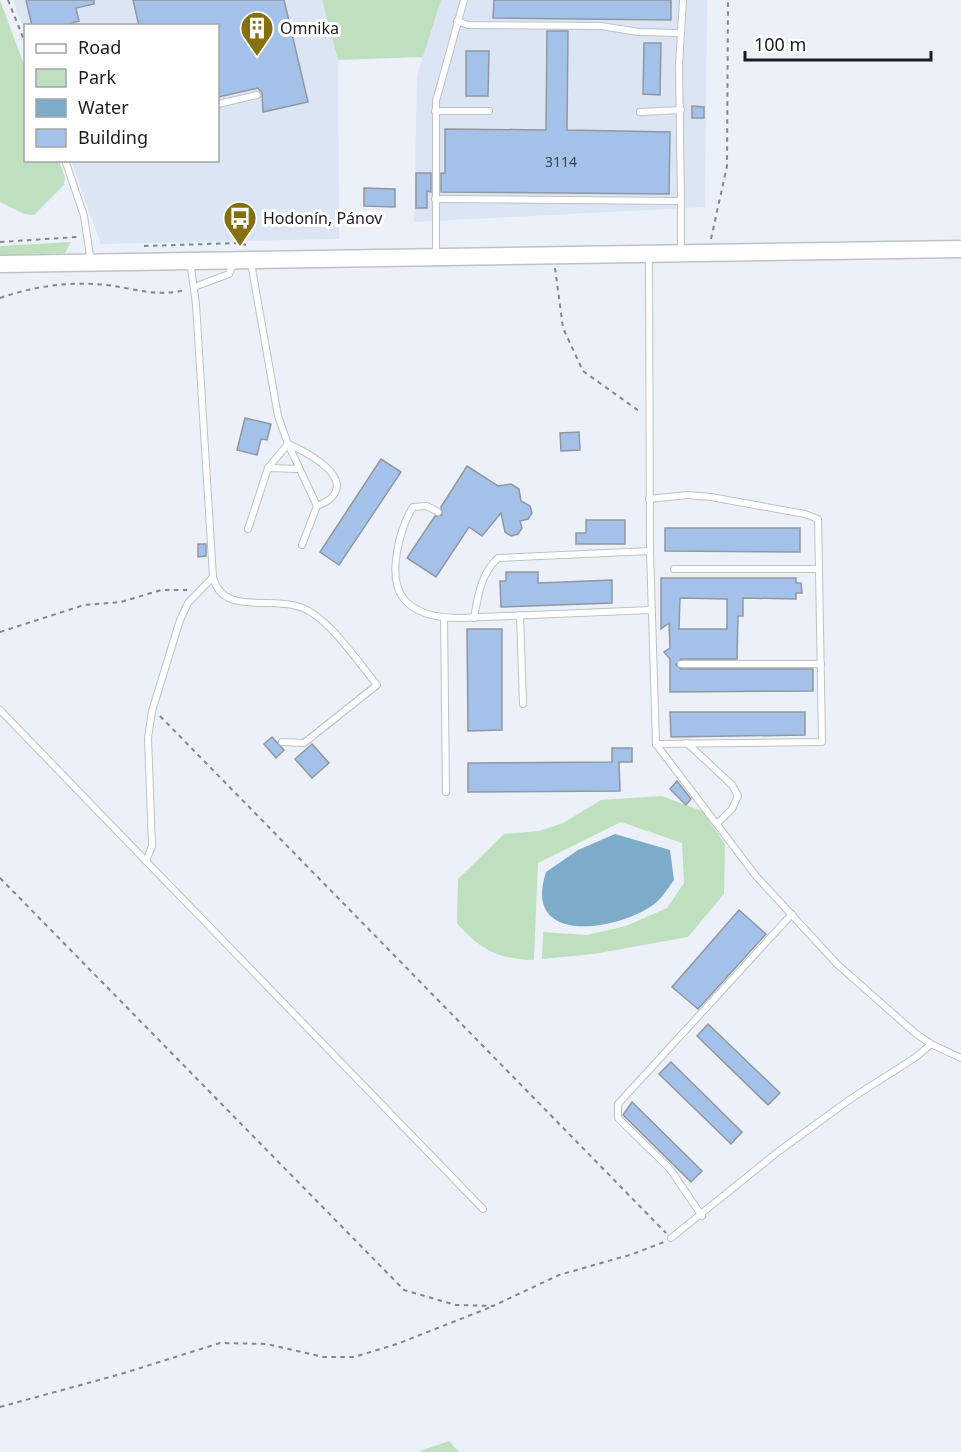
<svg xmlns="http://www.w3.org/2000/svg" width="961" height="1452" font-family="'Noto Sans',sans-serif">
  <rect width="100%" height="100%" fill="#ecf1f9"/>
  <g fill="#dbe5f3">
    <path d="M13,0H322L338,60L339,239L101,244L71,161L218,160V26H26L25,32Z"/>
    <path d="M441,0H707L705,207L414,222L417,76Z"/>
  </g>
  <g fill="#bfe0be">
    <path d="M0,0L25,67L26,160L59,161L65,177L64,185L34,215L24,214L0,202Z"/>
    <path d="M322,0H441L423,57L338,60Z"/>
    <path d="M71,242L65,253L0,256V246Z"/>
    <path d="M662,796L702,811L725,844L724,894L688,937L594,954L542,959L543,932L587,935L626,926L667,908L684,883L682,843L621,822L538,863L534,960C498,959 480,950 457,923L458,879L504,834L539,831L563,823L601,800Z"/>
    <path d="M449,1441L459,1452H420L423,1450Z"/>
  </g>
  <path fill="#7cacc9" d="M615,834L670,850L674,880C667,890 660,901 650,907C613,931 522,945 546,872L578,850Z"/>
  <g fill="#a4c1ea" stroke="#92979e" stroke-width="1.5" fill-rule="evenodd">
    <path d="M26,0H94V4L76,8L79,21L62,26H32Z"/>
    <path d="M133,0H284L308,102L263,112L262,93L258,88L218,97V26H139Z"/>
    <path d="M494,0H671V20L493,18Z"/>
    <path d="M547,31H568L567,130L670,132L669,194L441,192V173H445V129L546,130Z"/>
    <path d="M644,43H661L660,95L643,94Z"/>
    <path d="M466,51H489L488,96H466Z"/>
    <path d="M692,106L704,107V118H692Z"/>
    <path d="M416,173H431V192L427,191V208H416Z"/>
    <path d="M364,188L395,189V207L364,206Z"/>
    <path d="M245,418L271,424L267,440L261,439L257,455L237,450Z"/>
    <path d="M579,432L580,450L561,451L560,433Z"/>
    <path d="M381,459L401,472L339,565L320,552Z"/>
    <path d="M467,466L498,486L511,484L519,489L521,501L530,506L532,513L528,519L520,521L522,528L518,534L511,536L505,532L501,513L482,536L469,527L436,577L407,558L435,516L442,515L441,507Z"/>
    <path d="M586,520H625V544H576V533H586Z"/>
    <path d="M665,528H800V552L665,551Z"/>
    <path d="M198,544H206V556L198,557Z"/>
    <path d="M506,572H538V583L612,580V603L501,607L500,581H506Z"/>
    <path d="M661,578H796V583H801L802,593H796V599L743,598V616H738L737,659H681L676,665L681,669H813V691L670,692V659L664,652L670,648L669,623L661,629ZM680,598L727,599V629H679Z"/>
    <path d="M467,629H502V730L468,731Z"/>
    <path d="M670,712H805V735L671,737Z"/>
    <path d="M272,737L284,750L276,758L264,744Z"/>
    <path d="M312,744L329,763L312,778L295,759Z"/>
    <path d="M612,748H632V762H619L620,791L468,792V763L612,762Z"/>
    <path d="M677,781L691,799L686,805L670,789Z"/>
    <path d="M739,910L766,934L698,1009L672,987Z"/>
    <path d="M708,1024L780,1093L768,1105L697,1036Z"/>
    <path d="M671,1062L742,1132L731,1144L659,1074Z"/>
    <path d="M632,1102L702,1171L691,1182L623,1115Z"/>
  </g>
  <g fill="none" stroke-linecap="round" stroke-linejoin="round">
    <defs>
      <g id="service">
        <path d="M457,21L468,25L601,26L639,32L681,33L683,0"/>
        <path d="M218,104L257,95"/>
        <path d="M435,111H489"/>
        <path d="M640,112L681,110"/>
        <path d="M65,160L84,216L91,262"/>
        <path d="M435,199L681,201L679,65L681,33"/>
        <path d="M681,251V201"/>
        <path d="M436,255V101L464,0"/>
        <path d="M649,257L650,551L656,744L756,876L837,964L915,1033L931,1044L961,1058"/>
        <path d="M251,263L278,416L288,444L317,506L302,545"/>
        <path d="M194,287L229,274L234,262"/>
        <path d="M268,468L288,444C302,450 351,474 333,496C330,500 322,504 317,506"/>
        <path d="M649,499L687,495L711,497L805,514L818,519L819,569"/>
        <path d="M438,512L427,506L413,507C400,527 386,578 404,599C417,615 440,618 459,618L651,610"/>
        <path d="M248,529L268,468L299,469"/>
        <path d="M213,577C222,616 270,596 300,607C328,616 358,662 377,685L304,743L282,742"/>
        <path d="M520,615L523,704"/>
        <path d="M444,618L446,792"/>
        <path d="M474,618C478,596 481,573 498,558L650,551"/>
        <path d="M681,664H821"/>
        <path d="M0,710L146,861L152,846L148,738L152,711L180,620L188,603L213,577L196,304L190,261"/>
        <path d="M687,743L732,785L738,796L732,809L717,824"/>
        <path d="M656,744L822,742L819,569H674"/>
        <path d="M146,861L483,1209"/>
        <path d="M702,1216L670,1169L618,1118V1104L792,914"/>
        <path d="M671,1238L779,1151L852,1098L916,1057L931,1044"/>
      </g>
      <path id="secondary" d="M0,264L961,249"/>
    </defs>
    <use href="#service" stroke="#bdc2c9" stroke-width="8"/>
    <use href="#secondary" stroke="#bdc2c9" stroke-width="19"/>
    <g stroke="#83868b" stroke-width="2" stroke-dasharray="4.5 4.5" stroke-linecap="butt">
      <path d="M8,0L26,45"/>
      <path d="M711,239L727,166L728,0"/>
      <path d="M0,242L77,237"/>
      <path d="M144,246L239,243L246,245"/>
      <path d="M555,268L563,328L583,371L639,411"/>
      <path d="M0,298C34,286 72,281 107,285C137,289 155,297 186,290"/>
      <path d="M0,632L84,605L121,602L161,590H187"/>
      <path d="M160,716L666,1233"/>
      <path d="M0,878L404,1290L456,1305L493,1306L559,1275L633,1254L664,1242"/>
      <path d="M0,1407L121,1374L220,1343L267,1344L323,1357H354L397,1344L491,1307"/>
    </g>
    <use href="#service" stroke="#fff" stroke-width="6"/>
    <use href="#secondary" stroke="#fff" stroke-width="16"/>
  </g>
  <defs>
    <symbol id="building-pin" viewBox="-11 -11 22 30"><path d="M0 17L-7.5 6A9.5 9.5 0 1 1 7.5 6Z" fill="#866f0e" stroke="#fff"/><path d="M-4-6H4V6H1V3H-1V6H-4ZM-2.5-4.3h1.7v1.8h-1.7ZM.8-4.3h1.7v1.8H.8ZM-2.5-1h1.7V.8h-1.7ZM.8-1h1.7V.8H.8Z" fill="#fff"/></symbol>
    <symbol id="bus-pin" viewBox="-11 -11 22 30"><path d="M0 17L-7.5 6A9.5 9.5 0 1 1 7.5 6Z" fill="#866f0e" stroke="#fff"/><path d="M-5-6H5V4H4V6H2V4H-2V6H-4V4H-5ZM-3.5-4V0h7V-4ZM-3.5 1.2v1.5H-2V1.2ZM2 1.2v1.5H3.5V1.2Z" fill="#fff"/></symbol>
  </defs>
  <g fill-rule="evenodd">
    <use href="#building-pin" x="238" y="9" width="38" height="52"/>
    <use href="#bus-pin" x="221" y="199" width="38" height="52"/>
  </g>
  <g text-anchor="middle" dominant-baseline="central" stroke-width="6" stroke-linejoin="round" paint-order="stroke">
    <g font-size="14" fill="#3d4552">
      <text x="561" y="161">3114</text>
    </g>
    <g font-size="16" fill="#1b1c1f" stroke="#fff" text-anchor="start">
      <text x="280" y="28">Omnika</text>
      <text x="263" y="218">Hodonín, Pánov</text>
    </g>
  </g>
  <rect x="24" y="24" width="195" height="138" fill="#ffffff" stroke="#a4a4a5" stroke-width="1.5"/>
  <rect x="36" y="44" width="30" height="9" fill="#ffffff" stroke="#a4a4a5" stroke-width="1.5"/>
  <text x="78" y="54" font-size="18" fill="#1b1c1f">Road</text>
  <rect x="36" y="69" width="30" height="18" fill="#bfe0be" stroke="#a4a4a5" stroke-width="1.5"/>
  <text x="78" y="84" font-size="18" fill="#1b1c1f">Park</text>
  <rect x="36" y="99" width="30" height="18" fill="#7cacc9" stroke="#a4a4a5" stroke-width="1.5"/>
  <text x="78" y="114" font-size="18" fill="#1b1c1f">Water</text>
  <rect x="36" y="129" width="30" height="18" fill="#a4c1ea" stroke="#a4a4a5" stroke-width="1.5"/>
  <text x="78" y="144" font-size="18" fill="#1b1c1f">Building</text>
  <path d="M745 51v9h186v-9" fill="none" stroke="#1b1c1f" stroke-width="3"/>
  <text x="754" y="51" font-size="18" fill="#1b1c1f" stroke="#ffffff" stroke-width="4.5" paint-order="stroke">100 m</text>
</svg>
